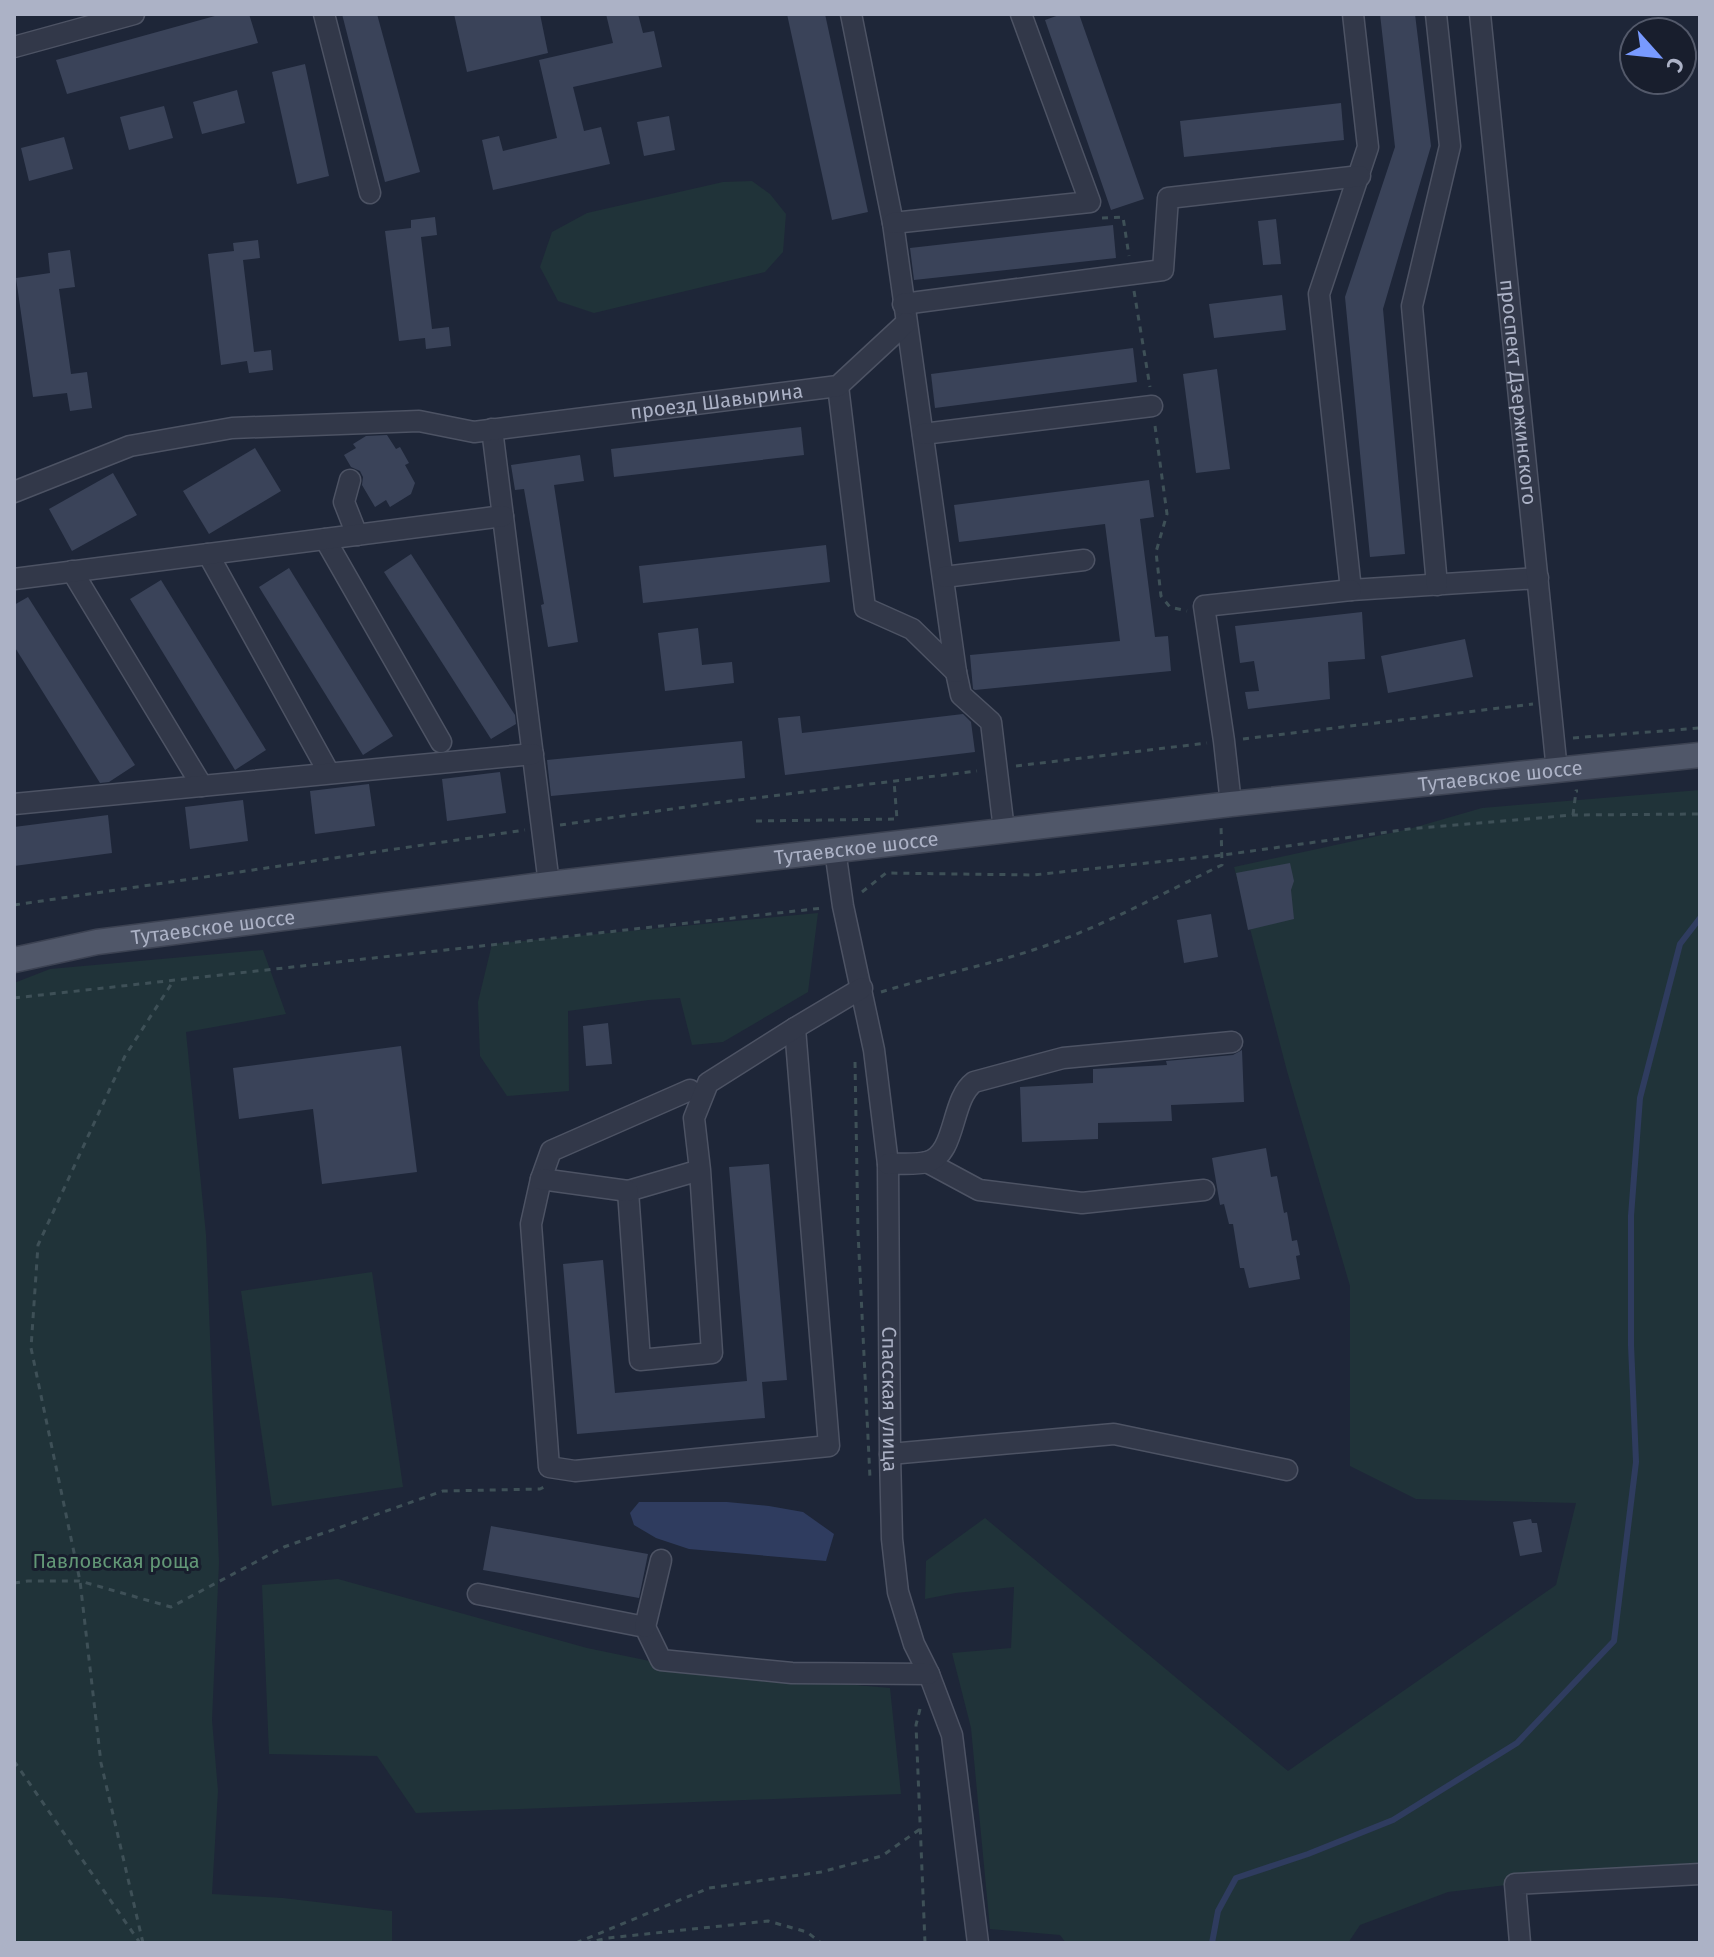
<svg xmlns="http://www.w3.org/2000/svg" width="1714" height="1957" font-family="'Fira Sans',sans-serif">
  <rect width="100%" height="100%" fill="#1e2638"/>
  <g fill="#203339">
    <path d="M752,181L770,194L786,214L783,252L765,272L594,313L558,301L540,267L552,232L587,213L723,182Z"/>
    <path d="M1700,790V1867L1515,1884L1448,1892L1360,1925L1348,1943H1066L1060,1935L990,1929L971,1728L952,1653L1011,1648L1014,1587L956,1593L925,1599L926,1561L985,1518L1288,1771L1556,1585L1576,1503L1416,1499L1350,1466V1286L1287,1071L1234,867L1409,829L1482,808Z"/>
    <path d="M818,913L808,992L723,1042L692,1045L680,998L649,1000L568,1011L569,1091L507,1096L480,1056L478,1002L492,944Z"/>
    <path d="M263,950L286,1014L186,1032L206,1235L219,1563L212,1720L218,1791L212,1894L283,1898L392,1911V1943H14V983L50,969Z"/>
    <path d="M372,1272L403,1487L272,1506L241,1291Z"/>
    <path d="M338,1579L587,1648L698,1671L890,1688L901,1794L416,1813L377,1756L269,1754L262,1585Z"/>
  </g>
  <path fill="#2f3c5f" d="M639,1502H727L769,1506L803,1512L834,1534L826,1561L689,1549L656,1538L634,1525L630,1513Z"/>
  <g fill="none" stroke-linecap="round" stroke-linejoin="round">
    <path stroke="#2f3c5f" stroke-width="6" d="M1212,1943L1218,1911L1236,1878L1308,1854L1393,1820L1517,1743L1614,1641L1636,1462L1631,1345V1216L1640,1098L1680,944L1700,918"/>
  </g>
  <g fill="#3a4359">
    <path d="M222,14H249L258,43L67,94L56,60Z"/>
    <path d="M342,14H377L420,172L385,182Z"/>
    <path d="M454,14H540L548,53L467,72Z"/>
    <path d="M606,14H638L643,33L654,31L662,67L573,87L584,131L601,127L610,164L493,190L482,140L499,136L503,151L557,138L539,60L613,43Z"/>
    <path d="M787,14H825L868,212L832,220Z"/>
    <path d="M1062,14H1079L1144,199L1111,210L1045,20Z"/>
    <path d="M1380,14H1415L1431,146L1383,309L1405,554L1370,557L1345,297L1395,147Z"/>
    <path d="M305,64L329,176L297,184L272,72Z"/>
    <path d="M237,90L245,123L202,134L193,102Z"/>
    <path d="M1341,103L1344,140L1184,157L1180,121Z"/>
    <path d="M164,106L173,138L129,150L120,117Z"/>
    <path d="M669,116L675,150L644,156L637,122Z"/>
    <path d="M64,137L73,169L29,181L21,148Z"/>
    <path d="M435,217L437,235L421,237L432,329L449,327L451,346L426,349L425,338L399,341L385,231L411,228V220Z"/>
    <path d="M1276,219L1281,264L1263,265L1258,221Z"/>
    <path d="M1113,225L1116,258L914,280L910,248Z"/>
    <path d="M258,240L260,258L243,260L254,352L271,350L273,370L249,373L247,361L221,365L208,254L234,251L233,243Z"/>
    <path d="M70,250L75,287L59,289L71,374L87,372L92,408L70,411L67,393L33,397L16,278L50,273L48,253Z"/>
    <path d="M1282,295L1286,330L1214,338L1209,304Z"/>
    <path d="M1133,348L1137,382L935,408L931,374Z"/>
    <path d="M1217,369L1230,469L1196,473L1183,374Z"/>
    <path d="M801,427L804,455L614,477L611,449Z"/>
    <path d="M387,435L396,449L400,447L409,463L405,465L415,483L411,494L390,507L386,500L375,507L362,485L363,477L360,471L351,467L344,455L356,448L353,444L366,436Z"/>
    <path d="M255,448L281,491L209,534L183,491Z"/>
    <path d="M580,455L584,481L554,485L578,642L548,647L541,605L544,604L524,489L515,490L511,465Z"/>
    <path d="M113,473L137,515L72,551L49,509Z"/>
    <path d="M1149,480L1154,517L1140,519L1155,637L1168,636L1171,671L975,690L973,689L970,655L1120,641L1105,524L959,542L954,505Z"/>
    <path d="M826,545L830,582L643,603L639,566Z"/>
    <path d="M411,554L515,715L516,724L491,739L384,572Z"/>
    <path d="M289,568L393,736L363,755L259,587Z"/>
    <path d="M161,580L266,750L235,770L130,599Z"/>
    <path d="M28,597L135,765L109,782L100,783L14,646V605Z"/>
    <path d="M1362,612L1365,659L1328,662L1330,699L1248,709L1245,692L1259,691L1254,661L1240,663L1235,626Z"/>
    <path d="M698,628L702,665L732,662L734,683L665,691L658,633Z"/>
    <path d="M1465,639L1473,677L1388,693L1381,656Z"/>
    <path d="M963,714L971,722L975,752L785,775L778,718L800,716L802,733Z"/>
    <path d="M742,741L745,778L551,796L547,760Z"/>
    <path d="M500,772L506,813L447,821L442,779Z"/>
    <path d="M369,784L375,826L315,834L310,791Z"/>
    <path d="M243,800L248,841L190,849L185,807Z"/>
    <path d="M108,815L112,853L14,866V827Z"/>
    <path d="M1290,863L1294,881L1291,890L1294,919L1248,930L1236,873Z"/>
    <path d="M1211,914L1218,957L1184,963L1177,920Z"/>
    <path d="M608,1023L612,1064L586,1066L583,1026Z"/>
    <path d="M401,1046L417,1172L322,1184L313,1109L239,1119L233,1068Z"/>
    <path d="M1242,1050L1244,1102L1171,1105L1172,1121L1098,1123V1139L1022,1142L1020,1087L1093,1083V1069L1167,1065L1166,1061L1233,1055Z"/>
    <path d="M1266,1148L1271,1177L1277,1176L1284,1213L1287,1212L1292,1241L1297,1240L1300,1255L1296,1256L1300,1279L1249,1288L1244,1268H1240L1233,1224H1229L1224,1204L1220,1205L1212,1158Z"/>
    <path d="M769,1164L787,1380L762,1382L765,1418L577,1434L563,1264L603,1260L615,1393L747,1381L729,1167Z"/>
    <path d="M1531,1519L1532,1523H1537L1542,1552L1520,1556L1513,1522Z"/>
    <path d="M491,1526L648,1554L639,1598L483,1570Z"/>
  </g>
  <g fill="none" stroke-linecap="round" stroke-linejoin="round">
    <defs>
      <g id="minor">
        <path d="M324,14L370,193"/>
        <path d="M851,14L893,223L956,672L961,695L991,722L1004,830"/>
        <path d="M1353,14L1368,147L1319,294L1351,590L1538,578"/>
        <path d="M1436,14L1450,146L1412,306L1437,585"/>
        <path id="s1" d="M1480,14L1557,771"/>
        <path d="M14,47L134,14"/>
        <path d="M893,223L1090,202L1021,14"/>
        <path d="M903,304L1163,270L1168,198L1360,176"/>
        <path d="M838,386L865,608L912,629L956,672"/>
        <path d="M492,429L549,884"/>
        <path d="M923,434L1152,406"/>
        <path d="M350,480L344,502L357,535"/>
        <path id="s2" d="M14,492L130,446L232,428L419,421L474,432L838,386L906,323"/>
        <path d="M325,539L441,742"/>
        <path d="M208,554L329,773"/>
        <path d="M72,571L202,786"/>
        <path d="M944,577L1084,560"/>
        <path d="M14,579L503,516"/>
        <path d="M14,804L533,754"/>
        <path d="M1231,804L1224,741L1204,606L1351,590"/>
        <path id="s3" d="M835,850L843,906L874,1050L888,1164L890,1454L892,1539L898,1592L914,1644L929,1674L952,1735L978,1943"/>
        <path d="M690,1090L551,1151L541,1179L531,1224L549,1467L575,1471L829,1446L795,1028"/>
        <path d="M927,1162L979,1190L1082,1203L1204,1190"/>
        <path d="M888,1164C900,1163 916,1165 927,1162C957,1154 950,1100 974,1082L1063,1058L1232,1042"/>
        <path d="M700,1170L628,1191L640,1360L712,1353L700,1170L694,1118L708,1083L795,1028L862,988"/>
        <path d="M541,1179L628,1191"/>
        <path d="M890,1454L1114,1434L1287,1470"/>
        <path d="M478,1594L645,1627L661,1660L792,1673L929,1674"/>
        <path d="M645,1627L661,1560"/>
        <path d="M1520,1943L1515,1884L1700,1874"/>
      </g>
      <g id="major">
        <path id="s4" d="M14,960L97,942L549,884L1231,804L1700,755"/>
      </g>
    </defs>
    <use href="#minor" stroke="#4d5364" stroke-width="23"/>
    <use href="#major" stroke="#3c4252" stroke-width="27"/>
    <g stroke="#3e5057" stroke-width="3" stroke-dasharray="6 6" stroke-linecap="butt">
      <path d="M1102,218L1123,217L1129,256"/>
      <path d="M1134,291L1150,387"/>
      <path d="M1155,426L1167,514L1156,552L1161,596L1170,607L1187,611"/>
      <path d="M1573,738L1700,728"/>
      <path d="M1243,739L1533,704"/>
      <path d="M1016,766L1207,743"/>
      <path d="M1573,815L1576,791H1578"/>
      <path d="M756,821L897,819L894,781"/>
      <path d="M560,825L714,803L977,771"/>
      <path d="M862,892L886,873L1033,875L1223,855L1409,829L1573,815L1700,814"/>
      <path d="M14,905L525,830"/>
      <path d="M881,992C932,976 985,966 1036,949C1100,928 1161,894 1222,865L1221,826"/>
      <path d="M14,998L823,908"/>
      <path d="M855,1062L858,1232L870,1478"/>
      <path d="M14,1583L28,1581H80L171,1607L284,1547L443,1491L540,1489L546,1486"/>
      <path d="M920,1709L916,1725L925,1943"/>
      <path d="M14,1761L140,1943"/>
      <path d="M143,1943L101,1763L80,1581L31,1348L38,1245L125,1056L174,980"/>
      <path d="M576,1943L709,1888L821,1872L882,1856L920,1829"/>
      <path d="M585,1943L608,1938L768,1921L807,1932L821,1943"/>
    </g>
    <use href="#minor" stroke="#323849" stroke-width="20"/>
    <use href="#major" stroke="#505769" stroke-width="24"/>
  </g>
  <g text-anchor="middle" dominant-baseline="central" stroke-width="6" stroke-linejoin="round" paint-order="stroke">
    <g font-size="20" fill="#acb2c6" stroke="#181e2d">
      <text stroke="none"><textPath href="#s1" startOffset="380">проспект Дзержинского</textPath></text>
      <text stroke="none"><textPath href="#s2" startOffset="716">проезд Шавырина</textPath></text>
      <text stroke="none"><textPath href="#s4" startOffset="1498">Тутаевское шоссе</textPath></text>
      <text stroke="none"><textPath href="#s4" startOffset="850">Тутаевское шоссе</textPath></text>
      <text stroke="none"><textPath href="#s4" startOffset="202">Тутаевское шоссе</textPath></text>
      <text stroke="none"><textPath href="#s3" startOffset="554">Спасская улица</textPath></text>
    </g>
    <g font-size="20" fill="#629776" stroke="#181e2d">
      <text x="116" y="1561">Павловская роща</text>
    </g>
  </g>
  <rect width="1714" height="1957" fill="none" stroke="#acb2c6" stroke-width="32"/>
  <g transform="translate(1658 56) rotate(117)"><circle r="38" fill="#181e2d" stroke="#53596a" stroke-width="2"/>
  <path d="M0-6L14 30L0 20L-14 30Z" fill="#789aff"/>
  <text y="-12" font-size="22" font-weight="bold" text-anchor="middle" fill="#acb2c6">С</text>
  </g>
</svg>
